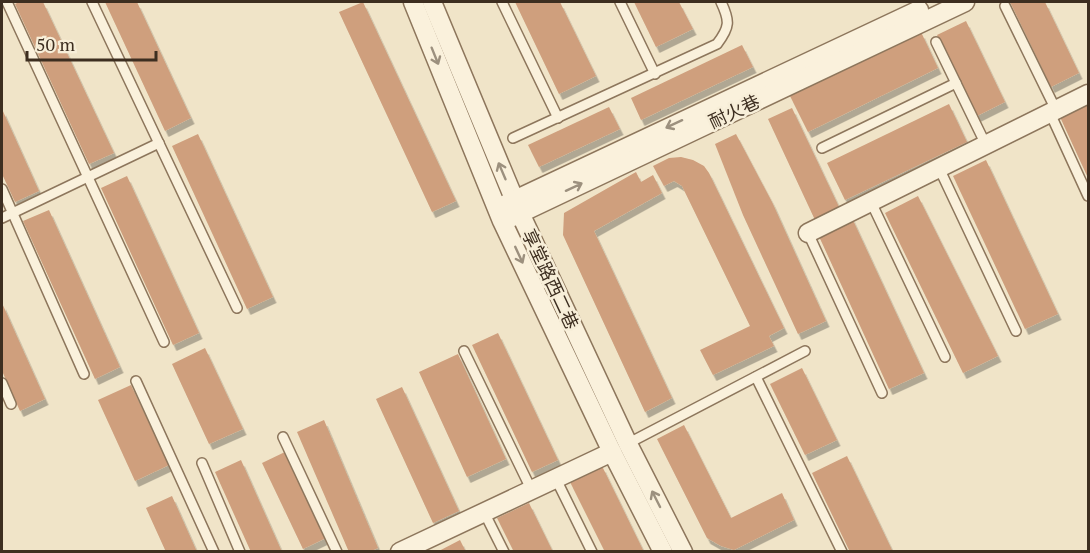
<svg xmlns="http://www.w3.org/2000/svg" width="1090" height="553" font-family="'PT Serif','Noto Sans SC',serif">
  <defs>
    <filter id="shadow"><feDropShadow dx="3.5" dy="6" stdDeviation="0" flood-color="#0004"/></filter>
  </defs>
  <rect width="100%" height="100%" fill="#f0e4c8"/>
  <g fill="#cf9f7d" filter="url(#shadow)">
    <path d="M19,2H43L114,153L89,164L15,4Z"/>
    <path d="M105,2H137L191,118L165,131Z"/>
    <path d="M363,2L456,201L432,212L339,12Z"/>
    <path d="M515,2H560L596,76L559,94Z"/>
    <path d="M634,2H679L693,29L656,47Z"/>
    <path d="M1010,2H1045L1079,73L1051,87Z"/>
    <path d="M966,21L1005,102L977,116L937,35Z"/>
    <path d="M921,32L938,68L808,132L790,96Z"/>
    <path d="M742,45L753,67L641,120L631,98Z"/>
    <path d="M949,104L967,142L845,200L827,163Z"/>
    <path d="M1088,104V178L1060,117Z"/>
    <path d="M609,107L620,129L539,167L528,145Z"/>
    <path d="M792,108L840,209L815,220L768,119Z"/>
    <path d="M2,109L39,191L15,202L2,174Z"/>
    <path d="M198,134L273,297L247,309L172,146Z"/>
    <path d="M736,134L772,202L826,321L798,334L743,215L715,144Z"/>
    <path d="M681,157L693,160L704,166L709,173L784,328L769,336L774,346L713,375L700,350L750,326L682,186L674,181L664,186L653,166L669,158Z"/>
    <path d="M986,160L1058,314L1025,329L953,176Z"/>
    <path d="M636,172L641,182L653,175L662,193L594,231L672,398L645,412L563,235L564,213Z"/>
    <path d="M127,176L199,333L173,345L101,188Z"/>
    <path d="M918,196L998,356L963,373L885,213Z"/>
    <path d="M49,210L120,367L95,379L23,221Z"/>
    <path d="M851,216L924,373L889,389L817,232Z"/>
    <path d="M2,303L45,399L20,411L2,371Z"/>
    <path d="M498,333L558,460L532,472L472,345Z"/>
    <path d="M205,348L243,429L209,444L172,364Z"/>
    <path d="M458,354L506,459L467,477L419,372Z"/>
    <path d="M802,368L837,440L805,455L770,384Z"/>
    <path d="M131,385L169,465L135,481L98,400Z"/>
    <path d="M402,387L459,511L433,523L376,399Z"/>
    <path d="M324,420L378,548L369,552H349L297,432Z"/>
    <path d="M684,425L731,518L782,493L794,520L734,550L721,546L707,538L657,439Z"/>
    <path d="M287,451L328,537L303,549L262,463Z"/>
    <path d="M847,456L893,552H850L812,473Z"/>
    <path d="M241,460L282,552H251L215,472Z"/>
    <path d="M602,466L644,552H605L570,482Z"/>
    <path d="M172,496L197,552H166L146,508Z"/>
    <path d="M529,503L553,552H514L497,518Z"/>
    <path d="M460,540L466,552H437Z"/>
  </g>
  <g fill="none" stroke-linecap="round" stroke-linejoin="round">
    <defs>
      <g id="service">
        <path d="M7,2L164,342"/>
        <path d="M92,2L237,308"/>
        <path d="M502,2L558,118"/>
        <path d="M620,2L655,74"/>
        <path d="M1005,6L1056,110"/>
        <path d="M936,42L986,145"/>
        <path d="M1050,113L1088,196"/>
        <path d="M513,138L717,44C730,27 730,21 721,2"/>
        <path d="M822,148L956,83"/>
        <path d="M939,168L1016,331"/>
        <path d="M2,189L84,374"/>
        <path d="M871,202L945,357"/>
        <path d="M2,218L159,143"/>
        <path d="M808,233L882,393"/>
        <path d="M464,351L531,489"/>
        <path d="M756,377L842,552"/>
        <path d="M136,381L214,552"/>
        <path d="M2,383L11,404"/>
        <path d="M283,437L337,552"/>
        <path d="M625,445L805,351"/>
        <path d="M202,463L240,552"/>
        <path d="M555,477L592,552"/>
        <path d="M484,512L504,552"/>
      </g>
      <g id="minor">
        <path d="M413,2L502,221L612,452L663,552"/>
        <path d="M432,2L520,213L628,444L683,552"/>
        <path d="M504,205L919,10"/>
        <path d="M510,218L965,2"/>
        <path d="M808,233L1088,94"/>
        <path d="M400,552L612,452"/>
      </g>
    </defs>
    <use href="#service" stroke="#8d765c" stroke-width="12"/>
    <use href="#minor" stroke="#8d765c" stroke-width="21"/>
    <use href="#service" stroke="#faf1dc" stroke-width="9"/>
    <use href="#minor" stroke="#faf1dc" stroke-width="18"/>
  </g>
  <defs><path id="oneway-shaft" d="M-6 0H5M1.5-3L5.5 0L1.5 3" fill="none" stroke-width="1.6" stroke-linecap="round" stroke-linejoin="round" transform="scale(1.5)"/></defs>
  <g stroke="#9c907e">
    <use href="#oneway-shaft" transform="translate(435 56) rotate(68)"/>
    <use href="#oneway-shaft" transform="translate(674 124) rotate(155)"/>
    <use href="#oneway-shaft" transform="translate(502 171) rotate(-113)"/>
    <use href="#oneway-shaft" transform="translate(574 187) rotate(-25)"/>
    <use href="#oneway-shaft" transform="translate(519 255) rotate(65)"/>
    <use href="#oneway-shaft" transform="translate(656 499) rotate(-117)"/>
  </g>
  <g text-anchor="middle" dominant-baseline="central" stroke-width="5" stroke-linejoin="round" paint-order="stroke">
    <g font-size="18" fill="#3d2e20" stroke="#f7eed8">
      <text transform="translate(734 111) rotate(-25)">耐火巷</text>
      <text transform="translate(551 279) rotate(65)">享堂路西二巷</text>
    </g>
  </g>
  <rect width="1090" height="553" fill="none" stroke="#3d2e20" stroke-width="6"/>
  <path d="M27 51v9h129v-9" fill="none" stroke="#3d2e20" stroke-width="3"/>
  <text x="36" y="51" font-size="18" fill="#3d2e20" stroke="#f7eed8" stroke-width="4.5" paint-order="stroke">50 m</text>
</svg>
